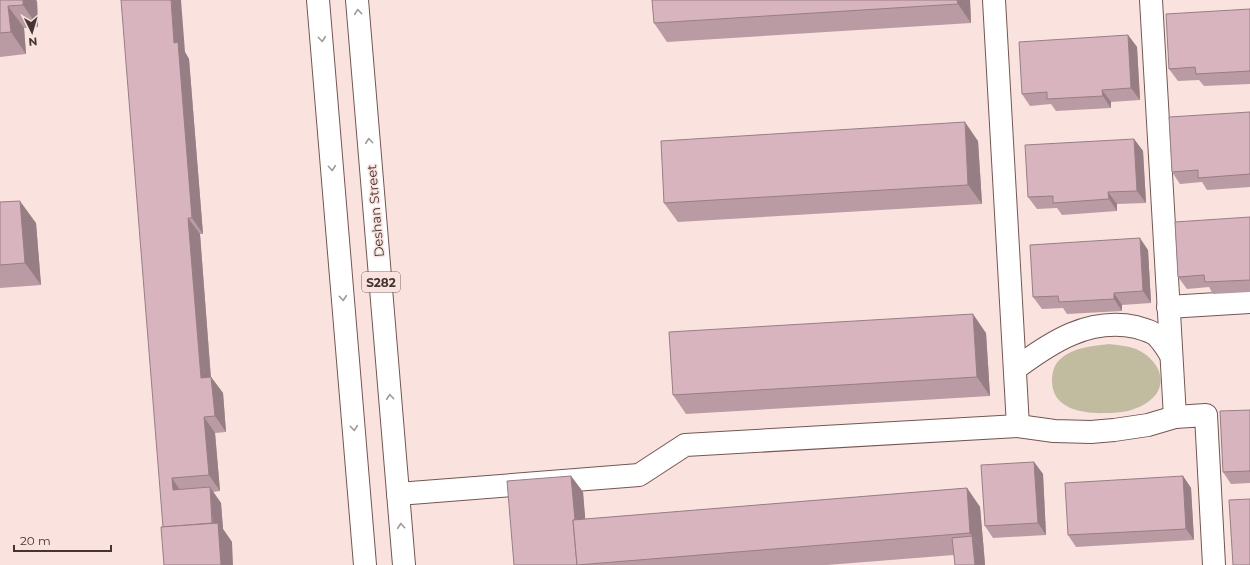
<svg xmlns="http://www.w3.org/2000/svg" width="1250" height="565" font-family="Montserrat,sans-serif">
  <rect width="100%" height="100%" fill="#fae3de"/>
  <path fill="#c1bca0" d="M1109,344C1117,345 1128,346 1136,349C1161,360 1172,388 1145,404C1133,411 1121,413 1107,413C1085,414 1052,410 1052,381C1052,375 1053,369 1056,364C1067,348 1092,346 1109,344Z"/>
  <g fill="none" stroke-linecap="round" stroke-linejoin="round">
    <defs>
      <g id="minor">
        <path d="M994,0L1018,426"/>
        <path d="M1151,0L1175,417"/>
        <path d="M1168,307L1250,302"/>
        <path d="M1015,369C1051,342 1089,317 1136,327C1143,329 1154,332 1158,337C1163,342 1167,349 1171,355"/>
        <path d="M398,494L639,475L685,445L1018,426L1054,431L1091,432L1114,430L1148,425L1175,417L1206,415L1214,565"/>
      </g>
      <g id="major">
        <path d="M318,0L365,565"/>
        <path d="M357,0L404,565"/>
      </g>
    </defs>
    <use href="#minor" stroke="#76564f" stroke-width="24"/>
    <use href="#major" stroke="#76564f" stroke-width="24"/>
    <use href="#minor" stroke="#fff" stroke-width="22"/>
    <use href="#major" stroke="#fff" stroke-width="22"/>
  </g>
  <g fill="#ba9ba3">
    <path d="M0,0L37,1L38,27L24,28L26,54L0,57Z"/>
    <path d="M970,0L971,23L667,42L654,23Z"/>
    <path d="M1250,9V84L1204,86L1199,80L1178,81L1169,69Z"/>
    <path d="M1128,35L1137,47L1140,100L1111,102V108L1056,111L1051,104L1030,106L1022,94Z"/>
    <path d="M185,52L189,59L203,234H200L211,377L223,393L226,432L215,433L220,491L213,492L221,503L223,529L232,542L163,527Z"/>
    <path d="M1250,112V187L1207,190L1202,182L1180,184L1172,172Z"/>
    <path d="M1134,139L1143,151L1146,203L1117,204V211L1062,215L1057,208L1037,209L1028,197Z"/>
    <path d="M978,141L982,204L678,222L664,203Z"/>
    <path d="M0,202L36,223L41,285L0,288Z"/>
    <path d="M1250,217V292L1213,294L1209,287L1187,289L1178,277Z"/>
    <path d="M1148,250L1151,303L1122,305V311L1067,314L1063,308L1042,309L1033,297Z"/>
    <path d="M986,333L990,396L686,414L673,395Z"/>
    <path d="M1250,410V483L1231,484L1223,472Z"/>
    <path d="M1034,462L1043,474L1046,535L993,538L985,526Z"/>
    <path d="M571,476L583,492L585,519L967,488L980,507L985,565H955L954,555L827,565H514Z"/>
    <path d="M1183,476L1191,488L1194,540L1076,547L1068,535Z"/>
  </g>
  <g fill="#977e85">
    <path d="M23,0H36L37,1L38,27L23,5Z"/>
    <path d="M171,0H181L185,52L189,59L203,234L192,218L174,43Z"/>
    <path d="M957,0H970L971,23L958,4Z"/>
    <path d="M8,6L24,28L26,54L11,32Z"/>
    <path d="M1128,35L1137,47L1140,100L1131,88Z"/>
    <path d="M1102,90L1111,102V108L1103,96Z"/>
    <path d="M965,122L978,141L982,204L968,185Z"/>
    <path d="M1134,139L1143,151L1146,203L1137,191Z"/>
    <path d="M1108,192L1117,204V211L1109,199Z"/>
    <path d="M20,201L36,223L41,285L25,263Z"/>
    <path d="M188,218L200,234L212,394L201,378Z"/>
    <path d="M1140,238L1148,250L1151,303L1143,291Z"/>
    <path d="M1114,293L1122,305V311L1114,299Z"/>
    <path d="M973,314L986,333L990,396L977,377Z"/>
    <path d="M211,377L223,393L226,432L215,416Z"/>
    <path d="M204,417L215,433L220,491L209,475Z"/>
    <path d="M1034,462L1043,474L1046,535L1038,523Z"/>
    <path d="M571,476L583,492L589,564L579,565Z"/>
    <path d="M1183,476L1191,488L1194,540L1186,529Z"/>
    <path d="M172,478L183,495L173,490Z"/>
    <path d="M210,487L221,503L223,529L232,542L233,565H221L213,526Z"/>
    <path d="M967,488L980,507L984,552L970,533Z"/>
    <path d="M972,536L984,552L985,565H975Z"/>
  </g>
  <g fill="#d8b4be" stroke="#977e85">
    <path d="M0,0H23V5L8,6L11,32L0,33Z"/>
    <path d="M121,0H171L174,43L178,42L192,218H188L201,378L211,377L215,416L204,417L209,475L172,478L173,490L210,487L212,523L163,527Z"/>
    <path d="M652,0H957L958,4L654,23Z"/>
    <path d="M1250,9V71L1196,74L1195,67L1169,69L1166,14Z"/>
    <path d="M1128,35L1131,88L1102,90L1103,96L1047,99V92L1022,94L1019,42Z"/>
    <path d="M1250,112V174L1198,178V170L1172,172L1169,117Z"/>
    <path d="M965,122L968,185L664,203L661,141Z"/>
    <path d="M1134,139L1137,191L1108,192L1109,199L1053,203V196L1028,197L1025,145Z"/>
    <path d="M20,201L25,263L0,265V202Z"/>
    <path d="M1250,217V280L1205,282L1204,275L1178,277L1175,222Z"/>
    <path d="M1140,238L1143,291L1114,293V299L1059,302L1058,296L1033,297L1030,245Z"/>
    <path d="M973,314L977,377L673,395L669,332Z"/>
    <path d="M1250,410V471L1223,472L1220,411Z"/>
    <path d="M1034,462L1038,523L985,526L981,465Z"/>
    <path d="M571,476L575,520H573L577,565H514L507,481Z"/>
    <path d="M1183,476L1186,529L1068,535L1065,483Z"/>
    <path d="M967,488L970,533L577,565L573,520Z"/>
    <path d="M1250,499V565H1233L1229,500Z"/>
    <path d="M218,523L221,565H164L161,527Z"/>
    <path d="M972,536L975,565H955L952,538Z"/>
  </g>
  <defs><path id="oneway-chevron" d="M-2-3.5L2.5 0L-2 3.5" fill="none" stroke-width="1.6" stroke-linecap="round" stroke-linejoin="round"/></defs>
  <g stroke="#a29a98">
    <use href="#oneway-chevron" transform="translate(358 12) rotate(-95)"/>
    <use href="#oneway-chevron" transform="translate(322 39) rotate(85)"/>
    <use href="#oneway-chevron" transform="translate(369 141) rotate(-95)"/>
    <use href="#oneway-chevron" transform="translate(332 168) rotate(85)"/>
    <use href="#oneway-chevron" transform="translate(343 298) rotate(85)"/>
    <use href="#oneway-chevron" transform="translate(390 397) rotate(-95)"/>
    <use href="#oneway-chevron" transform="translate(354 428) rotate(85)"/>
    <use href="#oneway-chevron" transform="translate(401 526) rotate(-95)"/>
  </g>
  <g text-anchor="middle" dominant-baseline="central" stroke-width="3" stroke-linejoin="round" paint-order="stroke">
    <rect fill="#fae3de" stroke="#7b6966" stroke-width="1" x="362" y="272" width="38" height="20" rx="3"/>
    <g font-size="12" font-weight="bold" fill="#443532">
      <text x="381" y="282">S282</text>
    </g>
    <g font-size="13" fill="#443532" stroke="#fae3de">
      <text transform="translate(375 211) rotate(-95)">Deshan Street</text>
    </g>
  </g>
  <g transform="translate(32 32) rotate(175)" stroke="#fae3de" stroke-width="3" paint-order="stroke">
  <path d="M0-3L7 15L0 10L-7 15Z" fill="#443532"/>
  <text y="-6" font-size="11" font-weight="bold" text-anchor="middle" fill="#443532">N</text>
  </g>
  <path d="M14 545v6h97v-6" fill="none" stroke="#443532" stroke-width="2"/>
  <text x="20" y="545" font-size="12" fill="#443532" stroke="#fae3de" stroke-width="3" paint-order="stroke">20 m</text>
</svg>
